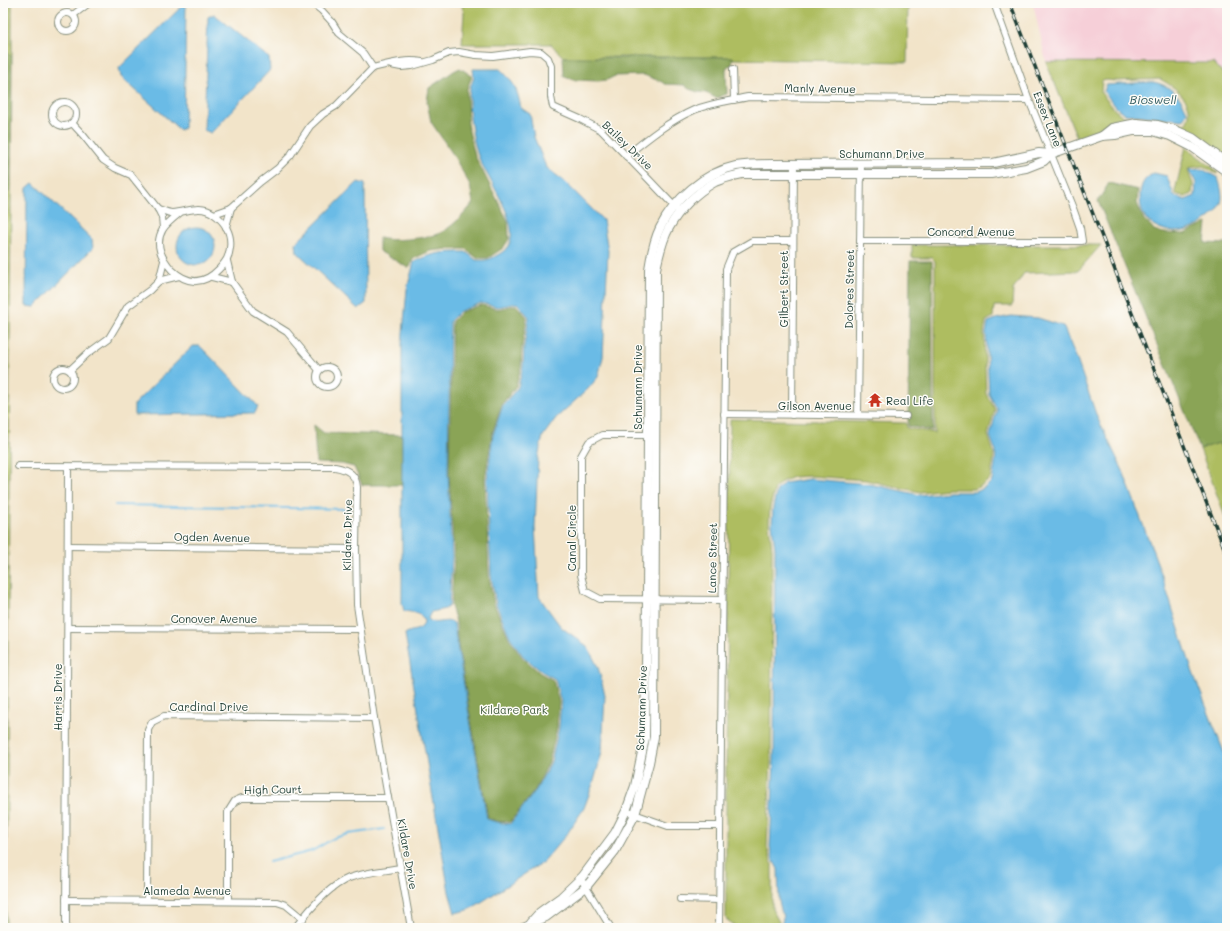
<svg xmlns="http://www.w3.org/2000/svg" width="1230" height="931" font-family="Mali,sans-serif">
  <rect width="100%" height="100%" fill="#fdfcf7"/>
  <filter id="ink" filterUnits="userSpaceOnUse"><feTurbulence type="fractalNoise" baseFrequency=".025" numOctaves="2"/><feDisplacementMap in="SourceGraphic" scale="8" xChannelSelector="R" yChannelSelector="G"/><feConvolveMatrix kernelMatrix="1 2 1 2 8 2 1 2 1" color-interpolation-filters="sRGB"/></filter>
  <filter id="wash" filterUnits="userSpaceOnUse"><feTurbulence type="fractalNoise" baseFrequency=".012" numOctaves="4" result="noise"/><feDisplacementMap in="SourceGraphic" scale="16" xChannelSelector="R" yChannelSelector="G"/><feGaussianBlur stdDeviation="0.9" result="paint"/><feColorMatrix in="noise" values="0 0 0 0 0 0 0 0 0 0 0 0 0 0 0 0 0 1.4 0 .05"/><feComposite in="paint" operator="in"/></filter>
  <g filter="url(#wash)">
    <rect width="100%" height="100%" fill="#f2e4c9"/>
    <path fill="#f6cfd8" d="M1033,3H1226L1227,77L1214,63L1046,62Z"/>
    <g fill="#aebd60" stroke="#667d4a" fill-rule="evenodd">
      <path d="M3,3H12V57L7,52L3,44Z"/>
      <path d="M461,3H908L907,62L733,59L732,57H563L551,44H462L464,13Z"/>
      <path d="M1046,62L1214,63L1227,77V159L1189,132L1115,124L1078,140ZM1160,79C1173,86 1192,99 1189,115C1188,119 1188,121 1185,124H1176L1158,120L1124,117L1115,110L1101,93L1102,81L1107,80L1115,81Z"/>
      <path d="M1186,147L1217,171V174L1203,166L1189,168L1188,171L1193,184L1192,194L1185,197L1176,194L1175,191Z"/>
      <path d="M11,191L6,928H3V192Z"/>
      <path d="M912,245H1101L1078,271L1024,273L1013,290L1012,306H994L993,317L986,321L984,333L986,394L995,409L988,435L994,453L993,465L990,479L984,484L975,489H948L920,492L866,480L811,476L793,477L783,481L775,488L770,507L769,524L772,549L771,761L767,847L772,864V909L779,922V928H738L726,919V773L730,419L906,423L907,428L935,433V261L932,258H912Z"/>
      <path d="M1219,443L1227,461V522L1200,449Z"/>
    </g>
    <g fill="#8aa456" stroke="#547045">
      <path d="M3,44L7,52L12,57L11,191L3,192Z"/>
      <path d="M563,57L626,58L627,57H733L732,65L728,66L726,69L727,94L716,98L706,93L698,92L689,89L684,85L664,84L662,82L644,75L615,76L607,80L598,81L576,80L564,76Z"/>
      <path d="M460,68L472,76L467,89V101L468,127L475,156L508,221L509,239L503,248L488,258H477L466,249H448L430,251L413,259L410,267L408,268L379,251V238C391,242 426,238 438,234C449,230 466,213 473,203L470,185L452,153L431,122L427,102L429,88L454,71Z"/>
      <path d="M1109,183L1138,190L1137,203L1144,220L1150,225L1154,230L1163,233L1184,234L1207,223L1205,243L1227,244V461L1219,443L1200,449L1098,201Z"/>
      <path d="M910,261H932L933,431L908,426Z"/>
      <path d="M481,305L498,309L516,305L527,317L522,346L521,367L516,386L502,404L492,434L485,479L489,576L494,604L509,638L522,657L540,673L553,680L559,702L557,728L549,762L535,790L510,822L496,821L488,818L457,639L456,622L451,606L454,558L449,473L452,321L461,312Z"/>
      <path d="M314,425L324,433L402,435V485H362L354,467L342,464L316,463Z"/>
    </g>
    <g fill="#6bbbe6" stroke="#457c8d" fill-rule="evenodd">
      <path d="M182,6H186L184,128L180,130L121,77L119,68Z"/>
      <path d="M214,14L269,58L270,70L211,133L204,130L208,17Z"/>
      <path d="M473,69H500C515,83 517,89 521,108L530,114L534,137L546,167L565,182L603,220L608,251L603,357L598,377L588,389L556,418L543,436L538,457L535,527L539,597L561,627L587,646L598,667L605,695L602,752L594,781L584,808L567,834L543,862L480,903L468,910L455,913L449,892L405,634C413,628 423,633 424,620L418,613L404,611L402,603V344L407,289L414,262C434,252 444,252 466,252L476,260C489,261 490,259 501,253C533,233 481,174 476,149C472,134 467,105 470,89C472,79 475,82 473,69ZM481,303L498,307L517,303L529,317L524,346L523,367L518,387L503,405L493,435L487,479L491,576L496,604L510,637L523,656L541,671L555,679L561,702L559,728L551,762L536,790L510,824L496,822L487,819L456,639L454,623C445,618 437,626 429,620L428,618L431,612L445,609L449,606L452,557L448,473L450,321L460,311Z"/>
      <path d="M1152,82C1169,84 1182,97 1187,112L1183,120L1125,114L1117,108L1104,92L1106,85Z"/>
      <path d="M1202,169L1218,178C1224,197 1225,206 1208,219C1201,224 1192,230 1183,231C1172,234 1154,228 1146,219C1139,210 1138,190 1144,181C1146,178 1151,175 1154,173L1167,176L1174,196L1185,200L1195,196L1196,183L1190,170Z"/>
      <path d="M358,182L365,184L366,303L358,309L297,252L296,243Z"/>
      <path d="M33,183L92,239L93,248L35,307L26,306L27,188Z"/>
      <circle cx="196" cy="246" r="19"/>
      <path d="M1011,316L1038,318L1063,326L1076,357L1097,417L1123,471L1161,573L1192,670L1227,760V928H781L783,918L779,901L778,869L773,860L770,847L774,761L775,549L772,524L773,507L777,490L784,483L810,479L869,484L920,495L948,492H976L986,487L992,481L995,465L996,452L990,436L997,409L989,394L986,333L988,322L996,319Z"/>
      <path d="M193,346H200L258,406L255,413L134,415V404Z"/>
    </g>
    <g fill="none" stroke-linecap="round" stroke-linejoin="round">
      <g stroke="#6bbbe6" stroke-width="2">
        <path d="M115,505L350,509"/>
        <path d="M269,862L312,851L334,838L348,834L384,829"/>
      </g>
    </g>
  </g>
  <g filter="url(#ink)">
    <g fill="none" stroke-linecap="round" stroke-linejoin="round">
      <defs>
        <g id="minor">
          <path d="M312,3L322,11L332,22L339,33L363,53L373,68"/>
          <circle cx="67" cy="22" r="9"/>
          <path d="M73,15L89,3"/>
          <path d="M391,65L401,67L412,66L433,60L449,53L459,52L476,55L493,56L530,51L541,52L548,58L551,66V97L553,107L580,119L601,130L638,168L677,209"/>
          <path d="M373,68C389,64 405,59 422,62"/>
          <path d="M733,69L734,100"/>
          <circle cx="64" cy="114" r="12"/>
          <path d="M72,123L83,135L103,160L115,168L131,175L139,185L158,209L162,217L163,228"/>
          <path d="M626,156C647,139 669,121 694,110C711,103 730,101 748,97L1029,100"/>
          <path d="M158,209C162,210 168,213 172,213C187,212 200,204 214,214C225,222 232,234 230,248C229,257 226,262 219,269C204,285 188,285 172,270C161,258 154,244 163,229C167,223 175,217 181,212"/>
          <path d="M214,214L231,208L260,182L277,169L290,156L310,126L323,114L336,106L373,68"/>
          <path d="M226,227L231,208"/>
          <path d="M860,241H1082L1080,228L1074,211L1029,100L994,3"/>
          <path d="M227,261L232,282L253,311L287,332L319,370"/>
          <path d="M212,277L232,282"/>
          <path d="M159,281L179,276"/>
          <circle cx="327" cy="377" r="10"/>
          <circle cx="63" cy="378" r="10"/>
          <path d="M70,370L87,354L109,338L128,306L150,290L159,281L164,261"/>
          <path d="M724,414L906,416"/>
          <path d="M792,415L794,164"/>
          <path d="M858,415L861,164"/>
          <path d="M651,435H602L589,442L581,456V575L585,591L600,599L722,600"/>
          <path d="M18,466L335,467C347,469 356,474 357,487L356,549L357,605L374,718L411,928"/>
          <path d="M68,546L356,549"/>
          <path d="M68,628L360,629"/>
          <path d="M626,811L668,826H720"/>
          <path d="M581,879L611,928"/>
          <path d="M680,899L719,900"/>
          <path d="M66,900L277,902L286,905L303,919"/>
          <path d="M147,900L148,730L152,722L164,716L374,718"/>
          <path d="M228,901V812L235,801L242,798H388"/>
          <path d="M66,928L68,467"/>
          <path d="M295,928C308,911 329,886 349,878C365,872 384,871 400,868"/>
          <path d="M719,928L726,269L733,252L752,241H793"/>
        </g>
        <g id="tertiary">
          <path d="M1102,136L1112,128L1137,123L1158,125L1173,129L1193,138L1227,163"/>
          <path d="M531,922L540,912L561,897L583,876L615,833L626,811L635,786L645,738L647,599L649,269C651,256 654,240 660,228C674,199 704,173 736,166C748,164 761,164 773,164L993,163L1039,153L1051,154"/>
          <path d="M521,928L546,917L586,887L615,851L635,815L649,763L654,737L656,269C659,255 662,240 669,228C679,209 697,192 715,182C723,178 733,176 742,174H991L1026,168L1044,161L1051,154L1102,136L1115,135L1133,131H1153L1170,136L1192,147L1227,172"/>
        </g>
      </defs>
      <use href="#minor" stroke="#88907e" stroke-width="8"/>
      <use href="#tertiary" stroke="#88907e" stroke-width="10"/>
      <use href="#minor" stroke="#fff" stroke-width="6"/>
      <use href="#tertiary" stroke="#fff" stroke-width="8"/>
      <defs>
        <path id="rail" d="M1010,3L1227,555"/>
      </defs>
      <use href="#rail" stroke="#1f3d34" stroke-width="3.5"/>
      <use href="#rail" stroke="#fdfcf7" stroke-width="2" stroke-dasharray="6" stroke-linecap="butt"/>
    </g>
  </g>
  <defs>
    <symbol id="temple-bare" viewBox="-9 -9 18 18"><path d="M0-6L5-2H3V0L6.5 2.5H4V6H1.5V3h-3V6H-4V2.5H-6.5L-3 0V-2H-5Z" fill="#c8321e" stroke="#fdfcf7" stroke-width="2.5" paint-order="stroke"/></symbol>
  </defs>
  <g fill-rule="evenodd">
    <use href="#temple-bare" x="865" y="390" width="20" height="20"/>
  </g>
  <g text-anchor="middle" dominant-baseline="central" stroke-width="3" stroke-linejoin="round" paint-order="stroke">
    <g font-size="11" fill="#1f3d34" stroke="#fdfcf7">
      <text transform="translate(820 88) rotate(1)">Manly Avenue</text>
      <text transform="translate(1048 119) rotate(68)">Essex Lane</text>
      <text transform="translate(628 145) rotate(44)">Bailey Drive</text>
      <text x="882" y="153">Schumann Drive</text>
      <text x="971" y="231">Concord Avenue</text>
      <text transform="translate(783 289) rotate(-90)">Gilbert Street</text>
      <text transform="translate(849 289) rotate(-89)">Dolores Street</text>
      <text transform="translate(637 387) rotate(-90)">Schumann Drive</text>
      <text x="815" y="405">Gilson Avenue</text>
      <text transform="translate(347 535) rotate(-89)">Kildare Drive</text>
      <text transform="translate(212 537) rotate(1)">Ogden Avenue</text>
      <text transform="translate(571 538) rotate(-90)">Canal Circle</text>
      <text transform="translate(712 558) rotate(-89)">Lance Street</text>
      <text x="214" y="618">Conover Avenue</text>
      <text transform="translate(57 697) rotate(-90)">Harris Drive</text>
      <text x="209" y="706">Cardinal Drive</text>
      <text transform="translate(641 708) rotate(-88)">Schumann Drive</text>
      <text transform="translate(273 789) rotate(-1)">High Court</text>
      <text transform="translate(408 854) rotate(80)">Kildare Drive</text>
      <text x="187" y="890">Alameda Avenue</text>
    </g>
    <g font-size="11" fill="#1f3d34" stroke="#fdfcf7" text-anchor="start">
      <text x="886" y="400">Real Life</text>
    </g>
    <g font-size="11" fill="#435d3f" stroke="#fdfcf7">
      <text x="514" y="709">Kildare Park</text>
    </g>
    <g font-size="12" font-style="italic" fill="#325c60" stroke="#fdfcf7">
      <text x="1153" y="99">Bioswell</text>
    </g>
  </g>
  <rect width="1230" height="931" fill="none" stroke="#fdfcf7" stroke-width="16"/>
</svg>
